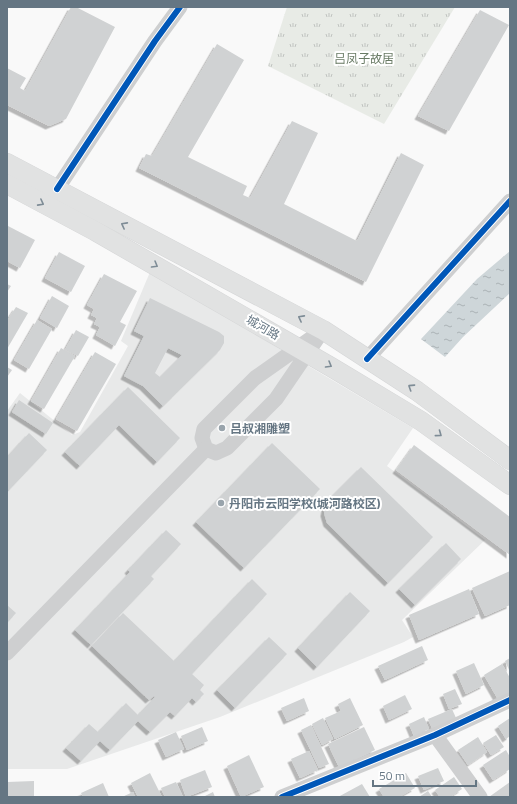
<svg xmlns="http://www.w3.org/2000/svg" width="517" height="804" font-family="'Titillium Web','Noto Sans SC',sans-serif">
  <defs>
    <pattern id="park-tufts" width="24" height="20" patternUnits="userSpaceOnUse"><rect width="24" height="20" fill="#e8ebe6"/><path d="M3 7l-1-3M5 7V3M7 7l1-3M15 17l-1-3M17 17v-4M19 17l1-3" fill="none" stroke="#c0c3c0"/></pattern>
    <pattern id="water-ripples" width="26" height="14" patternUnits="userSpaceOnUse"><rect width="26" height="14" fill="#ced6d9"/><path d="M2 4q2-2 4 0t4 0M15 11q2-2 4 0t4 0" fill="none" stroke="#abb2b5"/></pattern>
    <filter id="shadow"><feDropShadow dx="-3.5" dy="3.5" stdDeviation="0" flood-color="#0004"/></filter>
  </defs>
  <rect width="100%" height="100%" fill="#f9f9f9"/>
  <path fill="#e8e9e9" d="M150,272L413,428L387,466L485,540L402,620L413,637L404,642L220,717L67,769H7V411L20,393L72,435L80,432L128,346L121,341Z"/>
  <path fill="url(#park-tufts)" d="M287,7H455L384,124L268,66Z"/>
  <path fill="url(#water-ripples)" d="M510,251V293L463,337L445,357L421,339L477,279Z"/>
  <g fill="#d0d2d3" fill-rule="evenodd" filter="url(#shadow)">
    <path d="M71,7H76L115,27L66,119L49,126L7,105V68L26,78L20,88L25,91Z"/>
    <path d="M480,10L509,25L449,131L418,116Z"/>
    <path d="M217,44L244,60L188,157L247,186L243,195L250,198L292,121L318,133L284,204L357,241L401,153L424,165L366,282L139,168L146,154L152,156Z"/>
    <path d="M8,226L35,240L20,268L7,261V228Z"/>
    <path d="M59,252L85,266L71,292L45,278Z"/>
    <path d="M104,274L137,291L120,322L126,325L115,346L96,335L100,327L94,324L97,318L91,315L94,309L87,305Z"/>
    <path d="M7,284L11,286L7,292Z"/>
    <path d="M52,296L69,306L57,328L40,318Z"/>
    <path d="M150,298L219,332L224,336V343L220,350L163,406L143,386L124,376L144,336L134,331ZM168,348L182,355L160,377L155,373Z"/>
    <path d="M16,307L28,313L7,349V321Z"/>
    <path d="M37,320L52,329L29,369L14,360Z"/>
    <path d="M76,330L89,337L78,356L65,350Z"/>
    <path d="M61,348L75,356L44,409L31,401Z"/>
    <path d="M95,352L116,364L77,431L56,419Z"/>
    <path d="M7,367L12,370L7,377Z"/>
    <path d="M128,387L180,438L157,462L119,425L80,466L65,452Z"/>
    <path d="M19,400L53,423L46,434L12,412Z"/>
    <path d="M29,433L47,450L9,490L7,488V457Z"/>
    <path d="M272,443L320,489L244,568L196,522Z"/>
    <path d="M414,445L510,517V555L396,470Z"/>
    <path d="M361,467L433,537L388,583L327,523L324,513L326,502Z"/>
    <path d="M166,530L181,544L151,576L154,579L91,645L75,630L130,572L128,570Z"/>
    <path d="M446,543L461,559L415,605L399,589Z"/>
    <path d="M510,571V605L485,616L472,588Z"/>
    <path d="M252,579L267,594L192,674L204,685L200,690L204,694L196,702L192,698L175,716L170,712L150,732L138,721L110,750L100,741L81,761L66,748L89,724L98,732L126,703L138,715L155,697L154,696L149,700L92,646L123,613L174,661Z"/>
    <path d="M469,589L479,614L419,640L409,615Z"/>
    <path d="M350,592L370,611L317,667L298,648Z"/>
    <path d="M7,605L16,613L7,623Z"/>
    <path d="M269,637L287,654L235,708L217,690Z"/>
    <path d="M422,646L428,660L385,680L378,666Z"/>
    <path d="M510,658V672L505,661Z"/>
    <path d="M474,663L484,685L466,694L456,671Z"/>
    <path d="M502,664L510,678V695L499,701L484,675Z"/>
    <path d="M455,689L462,704L449,709L443,694Z"/>
    <path d="M405,695L412,709L389,720L383,706Z"/>
    <path d="M304,698L309,711L287,721L281,708Z"/>
    <path d="M350,698L363,725L335,739L325,718L341,711L338,704Z"/>
    <path d="M452,709L456,718L432,728L428,719Z"/>
    <path d="M424,717L429,729L414,736L409,724Z"/>
    <path d="M323,718L333,739L322,745L312,724Z"/>
    <path d="M510,718V736L506,739L498,726Z"/>
    <path d="M311,725L329,764L319,768L301,730Z"/>
    <path d="M202,727L208,741L187,750L181,736Z"/>
    <path d="M364,727L375,750L339,767L328,744Z"/>
    <path d="M176,732L184,749L166,757L158,740Z"/>
    <path d="M496,735L504,747L491,755L483,743Z"/>
    <path d="M478,737L487,752L468,765L458,750Z"/>
    <path d="M506,750L510,757V769L493,780L483,765Z"/>
    <path d="M309,751L318,770L300,778L291,759Z"/>
    <path d="M249,755L264,787L241,797L227,766Z"/>
    <path d="M438,768L444,781L424,790L418,776Z"/>
    <path d="M205,770L212,787L186,797L180,780Z"/>
    <path d="M150,773L162,797H138L131,783Z"/>
    <path d="M406,773L415,788L399,797H384L379,789Z"/>
    <path d="M454,777L462,789L450,797H440L435,790Z"/>
    <path d="M34,781V797H7V782Z"/>
    <path d="M176,782L183,797H165L161,788Z"/>
    <path d="M510,782V797H489Z"/>
    <path d="M103,783L109,797H83L81,793Z"/>
    <path d="M362,784L370,797H338Z"/>
    <path d="M428,791L432,797H419Z"/>
    <path d="M133,792L135,797H122Z"/>
    <path d="M213,792L215,797H203Z"/>
  </g>
  <g fill="none" stroke-linecap="round" stroke-linejoin="round">
    <defs>
      <g id="major">
        <path d="M7,163L323,330L417,391L510,460"/>
        <path d="M7,184L95,231L331,367L421,421L510,485"/>
      </g>
    </defs>
    <use href="#major" stroke="#d5d6d7" stroke-width="20"/>
    <g stroke="#cecfd0" stroke-width="15">
      <path d="M57,189L155,41L180,7"/>
      <path d="M323,330L276,399L227,448L216,453L206,449L202,438L204,429L255,378Z"/>
      <path d="M367,359L510,201"/>
      <path d="M7,653L206,449"/>
      <path d="M435,735L480,797"/>
      <path d="M282,797L435,735L510,700"/>
    </g>
    <use href="#major" stroke="#e1e2e2" stroke-width="19"/>
    <defs>
      <g id="cycleway">
        <path d="M57,189L155,41L180,7"/>
        <path d="M367,359L510,201"/>
        <path d="M282,797L435,735L510,700"/>
      </g>
    </defs>
    <use href="#cycleway" stroke="#fff" stroke-width="8"/>
    <use href="#cycleway" stroke="#0057b8" stroke-width="6"/>
  </g>
  <defs><path id="oneway-chevron" d="M-2-3.5L2.5 0L-2 3.5" fill="none" stroke-width="1.6" stroke-linecap="round" stroke-linejoin="round"/></defs>
  <g stroke="#7e8c96">
    <use href="#oneway-chevron" transform="translate(41 203) rotate(28)"/>
    <use href="#oneway-chevron" transform="translate(124 225) rotate(-152)"/>
    <use href="#oneway-chevron" transform="translate(155 265) rotate(30)"/>
    <use href="#oneway-chevron" transform="translate(301 318) rotate(-152)"/>
    <use href="#oneway-chevron" transform="translate(329 365) rotate(30)"/>
    <use href="#oneway-chevron" transform="translate(411 387) rotate(-147)"/>
    <use href="#oneway-chevron" transform="translate(439 434) rotate(36)"/>
  </g>
  <g fill="#99a4ac" stroke="#fff" stroke-width="1.5">
    <circle cx="222" cy="428" r="4"/>
    <circle cx="221" cy="503" r="4"/>
  </g>
  <g text-anchor="middle" dominant-baseline="central" stroke-width="4" stroke-linejoin="round" paint-order="stroke">
    <g font-size="12" fill="#687a64" stroke="#fff">
      <text x="364" y="58">吕凤子故居</text>
    </g>
    <g font-size="12" fill="#657683" stroke="#fff">
      <text transform="translate(263 327) rotate(30)">城河路</text>
    </g>
    <g font-size="12" font-weight="bold" fill="#657683" stroke="#fff" text-anchor="start">
      <text x="230" y="428">吕叔湘雕塑</text>
      <text x="229" y="503">丹阳市云阳学校(城河路校区)</text>
    </g>
  </g>
  <rect width="517" height="804" fill="none" stroke="#657683" stroke-width="16"/>
  <path d="M373 780v6h103v-6" fill="none" stroke="#657683" stroke-width="2"/>
  <text x="379" y="780" font-size="12" fill="#657683" stroke="#ffffff" stroke-width="3" paint-order="stroke">50 m</text>
</svg>
